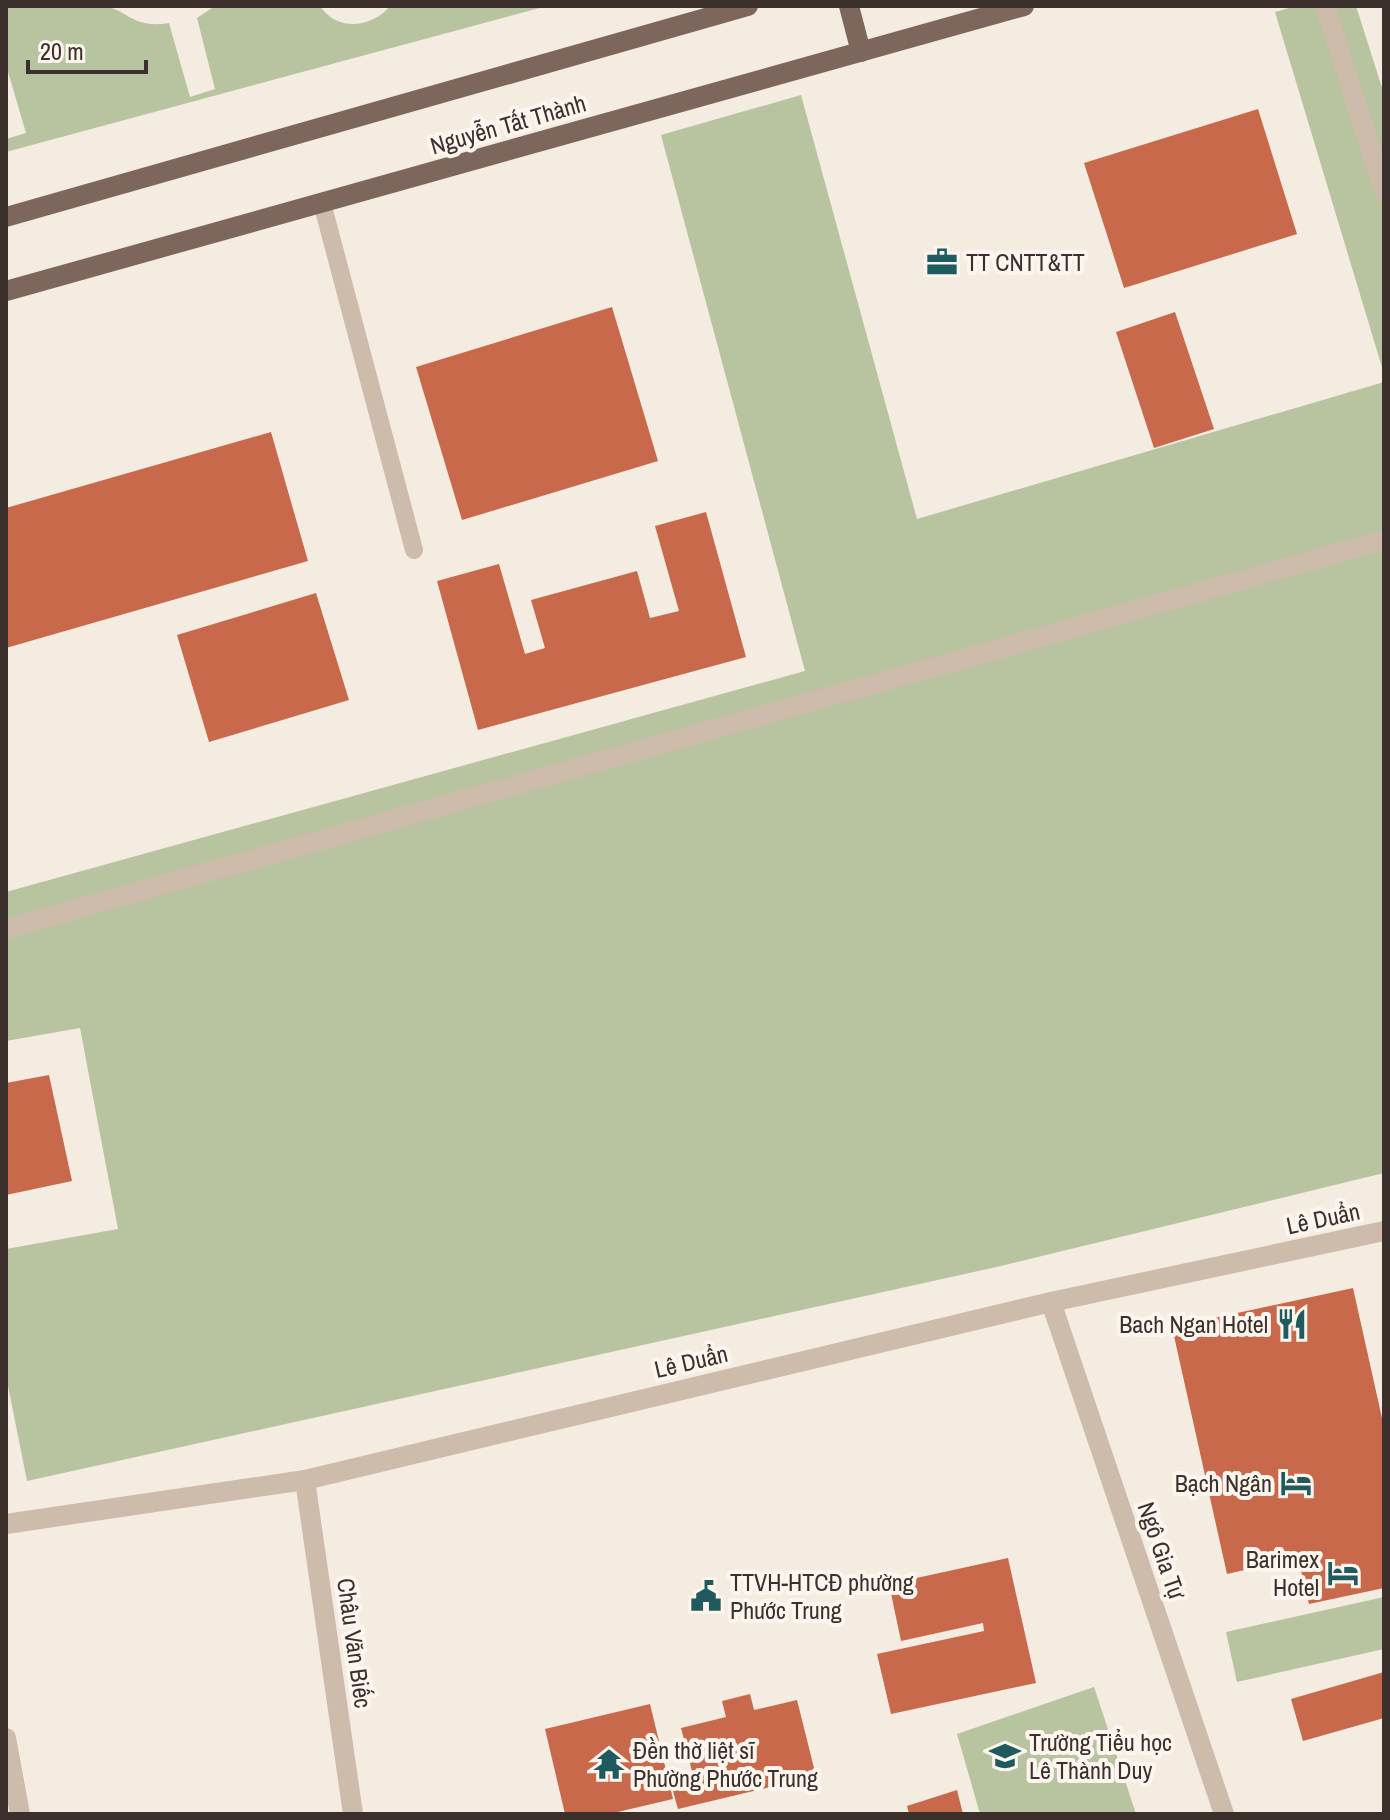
<svg xmlns="http://www.w3.org/2000/svg" width="1390" height="1820" font-family="'Archivo Narrow',sans-serif">
  <rect width="100%" height="100%" fill="#f4ebe1"/>
  <g fill="#b8c4a0">
    <path d="M6,6C37,6 72,1 103,6C129,10 132,29 169,23L190,97L215,89L197,18L215,6H320C337,32 372,28 390,6H547L6,152V139L26,133L6,65Z"/>
    <path d="M1296,6H1356L1384,94V374L1275,12Z"/>
    <path d="M801,95L917,519L1384,382V1173L1001,1266L27,1481L6,1376V1249L118,1229L80,1028L6,1041V892L805,671L661,135Z"/>
    <path d="M1384,1597V1649L1237,1682L1226,1632Z"/>
    <path d="M1094,1687L1136,1814H980L957,1734Z"/>
  </g>
  <g fill="#c8694b">
    <path d="M1258,109L1297,234L1124,288L1084,163Z"/>
    <path d="M612,307L658,461L462,520L416,367Z"/>
    <path d="M1175,312L1214,429L1154,448L1116,332Z"/>
    <path d="M271,432L308,561L6,648V508Z"/>
    <path d="M706,512L746,657L478,730L437,581L499,564L525,654L545,648L531,600L637,571L650,618L679,611L655,526Z"/>
    <path d="M316,593L349,700L209,742L177,635Z"/>
    <path d="M49,1075L72,1181L6,1195V1083Z"/>
    <path d="M1353,1288L1384,1427V1588L1309,1604L1298,1558L1227,1574L1172,1327Z"/>
    <path d="M1008,1558L1036,1683L891,1714L877,1654L984,1631L983,1623L901,1641L889,1584Z"/>
    <path d="M1384,1672V1718L1303,1741L1291,1699Z"/>
    <path d="M750,1694L754,1710L797,1700L816,1776L678,1809L671,1784L694,1779L681,1728L726,1717L722,1701Z"/>
    <path d="M650,1704L673,1799L609,1814H565L545,1729Z"/>
    <path d="M957,1790L963,1814H909L907,1806Z"/>
  </g>
  <g fill="none" stroke-linecap="round" stroke-linejoin="round">
    <path stroke="#cdbbac" stroke-width="18" d="M322,203L414,550"/>
    <g stroke="#cdbbac" stroke-width="20">
      <path d="M1325,6L1384,191"/>
      <path d="M6,929L1384,540"/>
      <path d="M1051,1302L1224,1814"/>
      <path d="M305,1480L353,1814"/>
      <path d="M6,1524L305,1480L1051,1302L1384,1231"/>
    </g>
    <path stroke="#cdbbac" stroke-width="20" d="M6,1738L20,1814"/>
    <g stroke="#7d675c" stroke-width="20">
      <path d="M849,6L861,52"/>
      <path d="M6,217L748,6"/>
      <path d="M6,291L1024,6"/>
    </g>
  </g>
  <defs>
    <symbol id="office-bare" viewBox="-9 -9 18 18"><path d="M-6-3h4V-5.5h4V-3h4V5H-6ZM-1-4.5V-3h2v-1.5ZM-6 0V1H6V0Z" fill="#1f5a5e" stroke="#fbf5ee" stroke-width="2.5" paint-order="stroke"/></symbol>
    <symbol id="restaurant-bare" viewBox="-9 -9 18 18"><path d="M-5-6h1v4h1v-4h1v4h1v-4h1v5L-1.5 .5V6h-2V.5L-5-1ZM5-6V6H3V1.5H1.5Q1.5-4 5-6Z" fill="#1f5a5e" stroke="#fbf5ee" stroke-width="2.5" paint-order="stroke"/></symbol>
    <symbol id="hotel-bare" viewBox="-9 -9 18 18"><path d="M-6-4.5h1.5V1H6V5H4.5V3h-9V5H-6ZM-4 0a1.8 1.8 0 1 1 3.6 0ZM.5 0V-2.5h3Q6-2.5 6 0Z" fill="#1f5a5e" stroke="#fbf5ee" stroke-width="2.5" paint-order="stroke"/></symbol>
    <symbol id="civic-bare" viewBox="-9 -9 18 18"><path d="M-.6-6.5H3V-4.5H.6V-3L4-1V1h2V6H-6V1h2V-1L-.6-3ZM-1.2 2.5V6h2.4V2.5Z" fill="#1f5a5e" stroke="#fbf5ee" stroke-width="2.5" paint-order="stroke"/></symbol>
    <symbol id="school-bare" viewBox="-9 -9 18 18"><path d="M0-5L7-2L0 1L-7-2ZM-4 1L0 2.5L4 1V4Q0 6-4 4Z" fill="#1f5a5e" stroke="#fbf5ee" stroke-width="2.5" paint-order="stroke"/></symbol>
    <symbol id="temple-bare" viewBox="-9 -9 18 18"><path d="M0-6L5-2H3V0L6.5 2.5H4V6H1.5V3h-3V6H-4V2.5H-6.5L-3 0V-2H-5Z" fill="#1f5a5e" stroke="#fbf5ee" stroke-width="2.5" paint-order="stroke"/></symbol>
  </defs>
  <g fill-rule="evenodd">
    <use href="#office-bare" x="920" y="240" width="44" height="44"/>
    <use href="#restaurant-bare" x="1270" y="1302" width="44" height="44"/>
    <use href="#hotel-bare" x="1274" y="1461" width="44" height="44"/>
    <use href="#hotel-bare" x="1321" y="1551" width="44" height="44"/>
    <use href="#civic-bare" x="684" y="1574" width="44" height="44"/>
    <use href="#school-bare" x="983" y="1734" width="44" height="44"/>
    <use href="#temple-bare" x="587" y="1742" width="44" height="44"/>
  </g>
  <g text-anchor="middle" dominant-baseline="central" stroke-width="8" stroke-linejoin="round" paint-order="stroke">
    <g font-size="24" fill="#3b302b" stroke="#fbf5ee">
      <text transform="translate(508 124) rotate(-16)">Nguyễn Tất Thành</text>
      <text transform="translate(1323 1218) rotate(-12)">Lê Duẩn</text>
      <text transform="translate(691 1361) rotate(-13)">Lê Duẩn</text>
      <text transform="translate(1162 1550) rotate(71)">Ngô Gia Tự</text>
      <text transform="translate(355 1643) rotate(82)">Châu Văn Biếc</text>
    </g>
    <g font-size="24" fill="#3b302b" stroke="#fbf5ee" text-anchor="start">
      <text x="966" y="262">TT CNTT&amp;TT</text>
      <text x="1268" y="1324" text-anchor="end">Bach Ngan Hotel</text>
      <text x="1272" y="1483" text-anchor="end">Bạch Ngân</text>
      <text x="1319" y="1559" text-anchor="end">Barimex<tspan x="1319" dy="28">Hotel</tspan></text>
      <text x="730" y="1582">TTVH-HTCĐ phường<tspan x="730" dy="28">Phước Trung</tspan></text>
      <text x="1029" y="1742">Trường Tiểu học<tspan x="1029" dy="28">Lê Thành Duy</tspan></text>
      <text x="633" y="1750">Đền thờ liệt sĩ<tspan x="633" dy="28">Phường Phước Trung</tspan></text>
    </g>
  </g>
  <rect width="1390" height="1820" fill="none" stroke="#3b302b" stroke-width="16"/>
  <path d="M28 60v12h118v-12" fill="none" stroke="#3b302b" stroke-width="4"/>
  <text x="40" y="60" font-size="24" fill="#3b302b" stroke="#fbf5ee" stroke-width="6" paint-order="stroke">20 m</text>
</svg>
